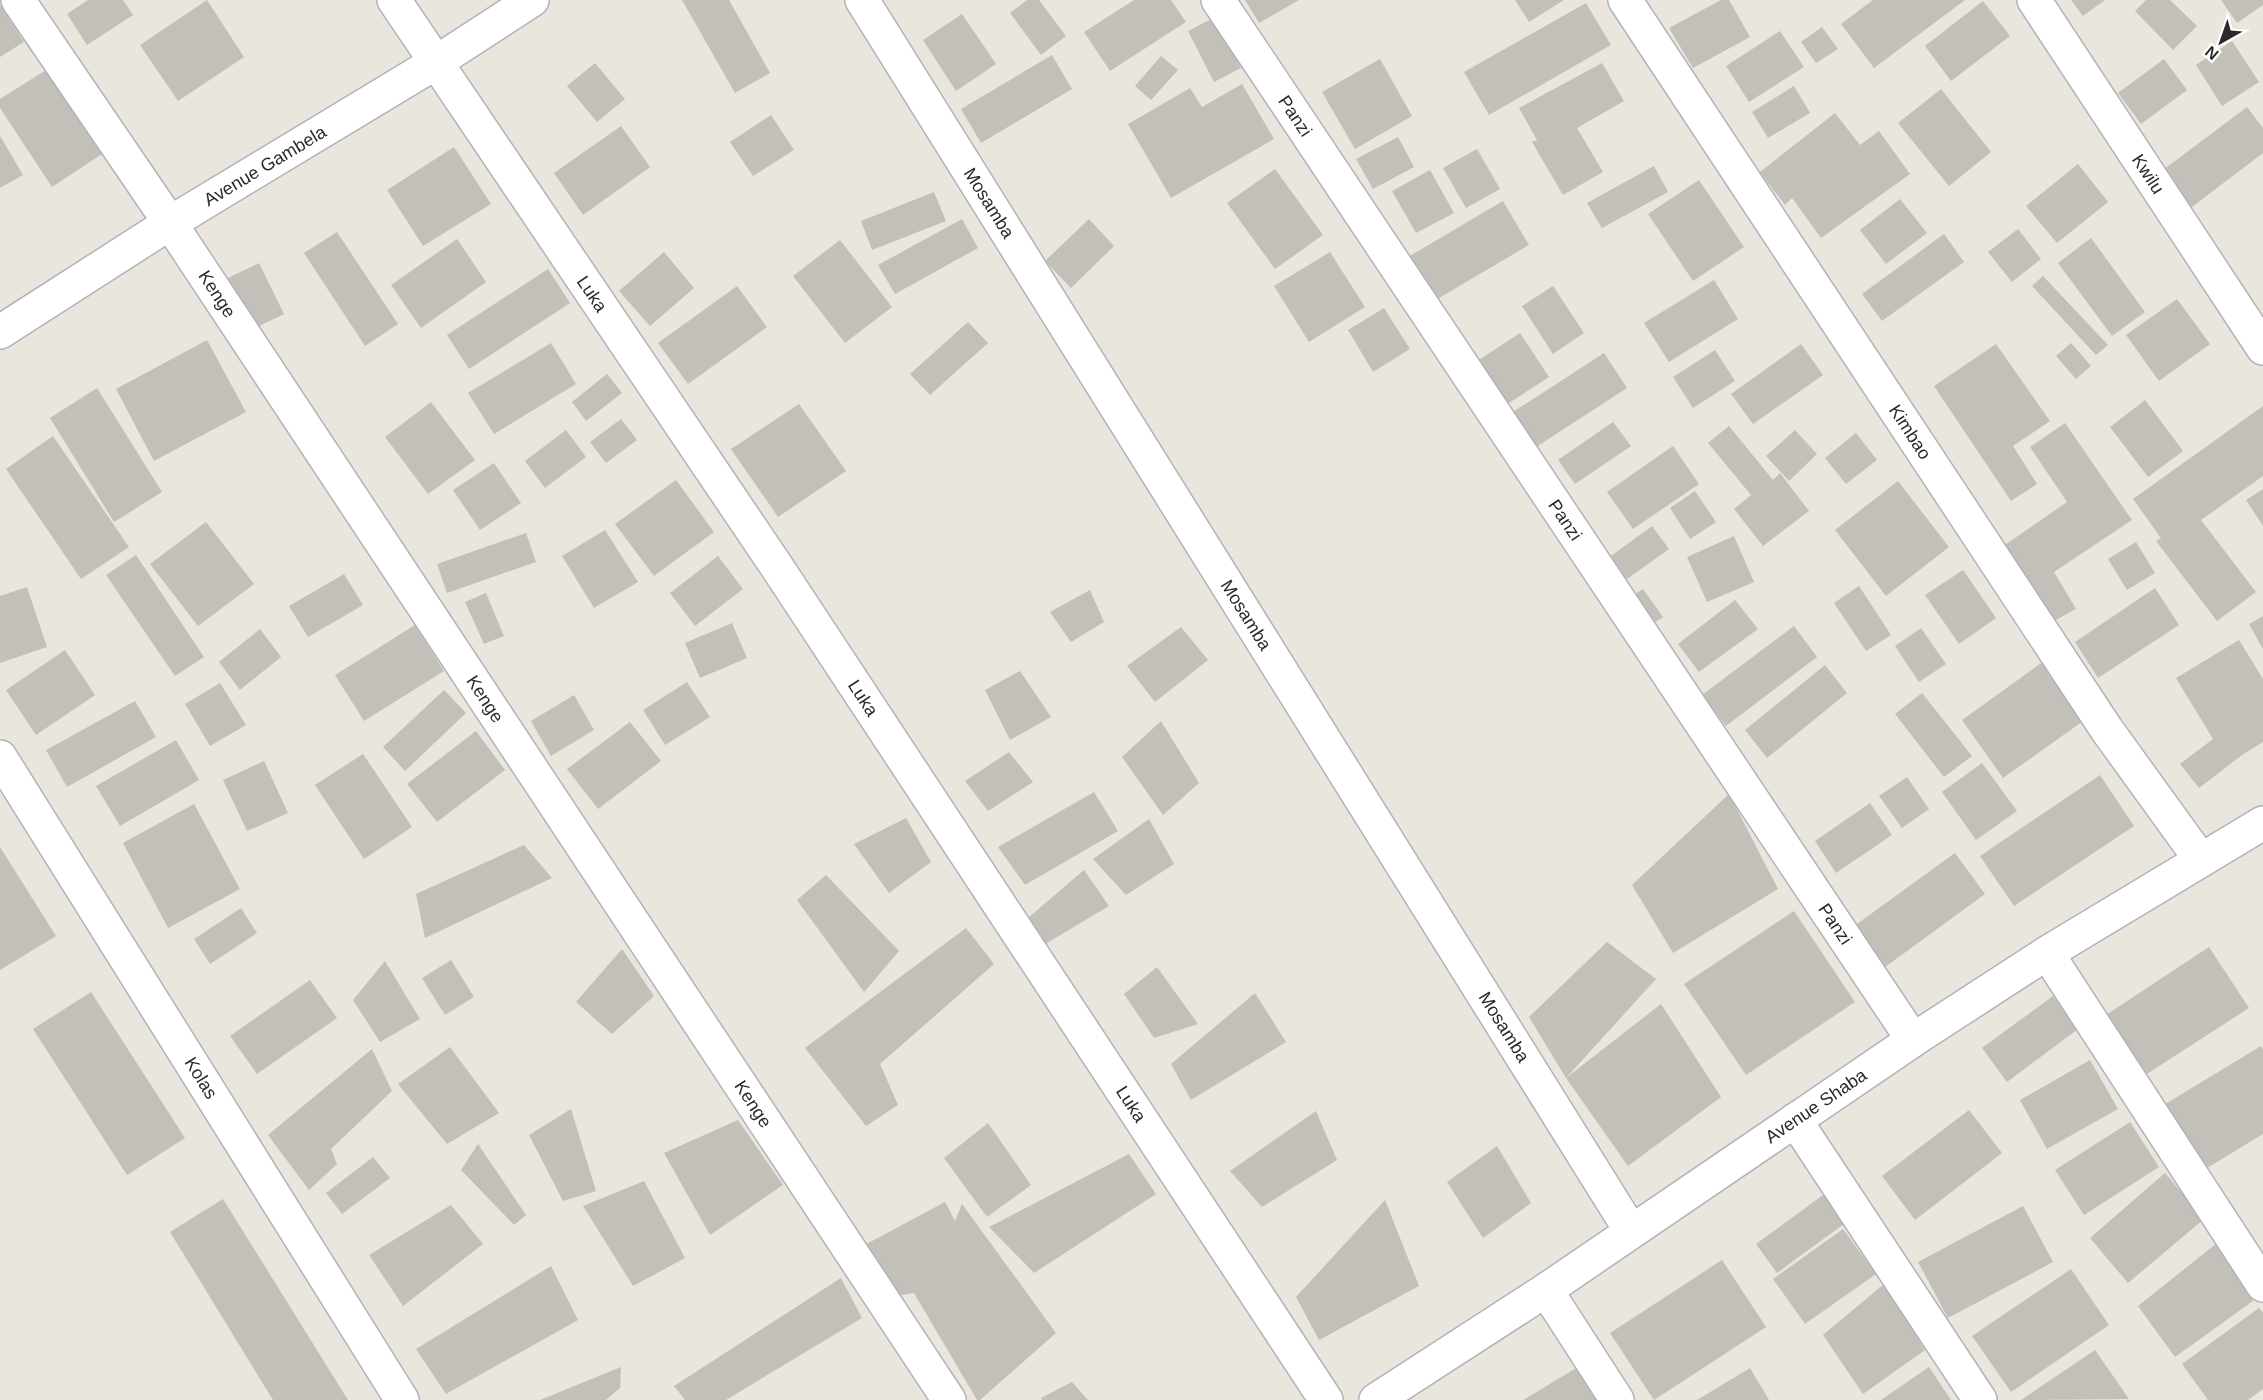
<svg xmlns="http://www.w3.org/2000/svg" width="2263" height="1400" font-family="Arial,sans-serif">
  <rect width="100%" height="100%" fill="#eae6dd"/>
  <g fill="#c3c0b9">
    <path d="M88,0H123L133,15L87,45L67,14Z"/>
    <path d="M207,0L244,57L178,101L140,45Z"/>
    <path d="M682,0H729L770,73L735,93Z"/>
    <path d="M1027,0H1039L1066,36L1041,55L1010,13Z"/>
    <path d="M1134,0H1171L1186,22L1110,71L1084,32Z"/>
    <path d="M1245,0H1299L1259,23Z"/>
    <path d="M1515,0H1564L1529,22Z"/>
    <path d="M1721,0H1729L1750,37L1693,68L1669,28Z"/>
    <path d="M1873,0H1965L1874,68L1841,24Z"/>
    <path d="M2071,0H2105L2083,16Z"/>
    <path d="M2146,0H2170L2197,26L2173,50L2135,11Z"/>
    <path d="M2221,0H2263V5L2237,23Z"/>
    <path d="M1983,1L2010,36L1951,81L1925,46Z"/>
    <path d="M1586,3L1611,45L1489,115L1464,72Z"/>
    <path d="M0,5L24,42L0,57Z"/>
    <path d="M962,14L996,64L956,91L923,40Z"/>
    <path d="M1215,17L1241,68L1214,82L1188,31Z"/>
    <path d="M1822,27L1838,49L1816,63L1801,42Z"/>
    <path d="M1780,31L1804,67L1749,102L1726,66Z"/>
    <path d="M2232,41L2259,82L2222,106L2196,65Z"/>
    <path d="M1052,55L1072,89L981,143L961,109Z"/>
    <path d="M1161,56L1178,70L1151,100L1135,86Z"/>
    <path d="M1380,59L1412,116L1355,149L1322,92Z"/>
    <path d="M2164,59L2187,90L2141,124L2118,93Z"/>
    <path d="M595,63L625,99L597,122L567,86Z"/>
    <path d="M1602,63L1624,101L1577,128L1603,172L1563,195L1532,142L1537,140L1519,108Z"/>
    <path d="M46,70L102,154L52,187L0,108V99Z"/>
    <path d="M1242,84L1274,139L1171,198L1128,124L1190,88L1202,107Z"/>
    <path d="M1794,86L1810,113L1768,138L1752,112Z"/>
    <path d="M1941,89L1991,152L1949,186L1898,123Z"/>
    <path d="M2247,107L2263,128V153L2188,210L2159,173Z"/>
    <path d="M1835,113L1860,145L1879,131L1910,174L1821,238L1792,198L1785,205L1760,172Z"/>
    <path d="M771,115L794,150L753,176L730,142Z"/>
    <path d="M621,126L650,167L583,215L554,173Z"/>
    <path d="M0,136L23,175L0,188Z"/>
    <path d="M1398,137L1414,167L1373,189L1356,159Z"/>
    <path d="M454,147L491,204L423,246L387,190Z"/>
    <path d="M1477,149L1500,189L1466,208L1443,168Z"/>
    <path d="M2078,164L2108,202L2057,243L2026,206Z"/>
    <path d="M1654,166L1668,192L1602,228L1587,203Z"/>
    <path d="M1275,169L1323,235L1275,269L1227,203Z"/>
    <path d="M1430,170L1454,213L1416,233L1392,191Z"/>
    <path d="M1699,180L1744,247L1693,281L1648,214Z"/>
    <path d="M934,192L946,221L872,250L861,221Z"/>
    <path d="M1900,199L1927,233L1886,264L1860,230Z"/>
    <path d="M1503,201L1529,245L1434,301L1408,257Z"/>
    <path d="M962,219L978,248L895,294L878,265Z"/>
    <path d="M1089,219L1114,246L1071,288L1045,261Z"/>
    <path d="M2018,229L2041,259L2012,282L1988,252Z"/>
    <path d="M337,232L398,324L365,346L304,253Z"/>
    <path d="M1944,234L1964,262L1882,321L1862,294Z"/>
    <path d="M2091,238L2145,312L2112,336L2058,263Z"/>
    <path d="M457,239L486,282L421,328L391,285Z"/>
    <path d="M840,240L892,307L845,343L793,276Z"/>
    <path d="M664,252L694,288L650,326L619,291Z"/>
    <path d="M1330,252L1365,307L1309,342L1274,286Z"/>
    <path d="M259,263L284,314L253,329L228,278Z"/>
    <path d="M548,269L570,303L469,369L447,335Z"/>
    <path d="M2043,276L2108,345L2096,355L2032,286Z"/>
    <path d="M1714,280L1738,319L1669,362L1644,323Z"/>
    <path d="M737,286L767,327L688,384L658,343Z"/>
    <path d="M1553,286L1584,333L1553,354L1522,306Z"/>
    <path d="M2177,299L2210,344L2159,381L2126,335Z"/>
    <path d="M1384,308L1410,349L1373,372L1348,330Z"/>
    <path d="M968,322L988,343L930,395L910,374Z"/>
    <path d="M1520,333L1549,377L1500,409L1471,365Z"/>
    <path d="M207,340L246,412L154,461L116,389Z"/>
    <path d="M551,343L576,384L494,434L468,393Z"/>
    <path d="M2071,343L2091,366L2076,379L2056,356Z"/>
    <path d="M1801,344L1823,375L1753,424L1731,394Z"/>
    <path d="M1996,344L2050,421L2013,446L2037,484L2011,501L1934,386Z"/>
    <path d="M1715,350L1735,381L1693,408L1673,377Z"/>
    <path d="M1604,353L1627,388L1533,449L1510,414Z"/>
    <path d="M607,374L622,393L586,421L572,402Z"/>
    <path d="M97,388L162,492L114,522L50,418Z"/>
    <path d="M2145,400L2183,451L2148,477L2110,427Z"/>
    <path d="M431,402L475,460L428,494L385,437Z"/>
    <path d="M799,404L846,471L778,517L731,449Z"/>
    <path d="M2263,406V476L2201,520L2256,592L2217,621L2156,541L2161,538L2133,499Z"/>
    <path d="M621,419L637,440L606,463L590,442Z"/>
    <path d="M1613,422L1631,446L1575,484L1558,460Z"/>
    <path d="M2065,423L2132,520L2054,572L2076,609L2045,626L1999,549L2067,502L2030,447Z"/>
    <path d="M1729,426L1773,480L1780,473L1809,511L1763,546L1734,509L1751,495L1708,443Z"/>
    <path d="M566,430L586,457L545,488L525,461Z"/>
    <path d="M1795,430L1817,454L1789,481L1766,456Z"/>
    <path d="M1856,433L1877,460L1846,484L1825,458Z"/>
    <path d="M53,436L129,547L81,579L6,469Z"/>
    <path d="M1673,446L1699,484L1633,529L1607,492Z"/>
    <path d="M494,463L521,503L480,530L453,490Z"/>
    <path d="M676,480L714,532L654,576L615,524Z"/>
    <path d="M1898,481L1949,547L1886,596L1835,530Z"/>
    <path d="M2263,489V526L2246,500Z"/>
    <path d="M1695,491L1716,522L1690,539L1670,508Z"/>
    <path d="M206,522L254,584L198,626L150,564Z"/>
    <path d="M1652,526L1669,549L1627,579L1611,556Z"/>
    <path d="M605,530L638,582L594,608L562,556Z"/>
    <path d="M526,533L536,562L447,593L437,564Z"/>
    <path d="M1734,536L1754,582L1707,602L1687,557Z"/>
    <path d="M2136,542L2155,573L2127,590L2108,559Z"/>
    <path d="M136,555L204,657L175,676L106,575Z"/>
    <path d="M718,556L743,589L695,626L670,593Z"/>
    <path d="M1963,570L1996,618L1959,644L1925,595Z"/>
    <path d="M344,574L363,605L308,637L289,606Z"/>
    <path d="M1859,586L1891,635L1866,651L1834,603Z"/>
    <path d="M27,587L47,647L0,663V596Z"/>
    <path d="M2155,588L2179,625L2098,678L2075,642Z"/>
    <path d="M1643,589L1663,617L1643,630L1624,601Z"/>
    <path d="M1090,590L1104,622L1071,642L1050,612Z"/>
    <path d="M486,593L504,636L484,644L465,602Z"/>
    <path d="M1735,600L1758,629L1699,672L1678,644Z"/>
    <path d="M2263,616V649L2249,624Z"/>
    <path d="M732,623L747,658L700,678L685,643Z"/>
    <path d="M415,625L444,671L364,721L335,675Z"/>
    <path d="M1794,626L1817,657L1726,726L1702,695Z"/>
    <path d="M1181,627L1208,660L1155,702L1127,666Z"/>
    <path d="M1921,628L1946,664L1919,682L1895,646Z"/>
    <path d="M260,629L281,657L240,690L219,662Z"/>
    <path d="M2239,640L2263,679V742L2242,755L2199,788L2180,764L2213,739L2176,678Z"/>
    <path d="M65,650L95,695L36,735L6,690Z"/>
    <path d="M2044,661L2086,719L2003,778L1962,720Z"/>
    <path d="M1825,665L1847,693L1767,758L1745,730Z"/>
    <path d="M1020,671L1051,717L1010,740L985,690Z"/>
    <path d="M687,682L710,717L665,745L643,710Z"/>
    <path d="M220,683L246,725L210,746L185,704Z"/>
    <path d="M444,690L466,713L405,771L383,747Z"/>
    <path d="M1922,693L1972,756L1944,777L1895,714Z"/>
    <path d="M574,695L594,730L551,756L531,721Z"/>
    <path d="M135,701L156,737L67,787L46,750Z"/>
    <path d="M1161,721L1199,783L1163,815L1122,757Z"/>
    <path d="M630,722L661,761L598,809L567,769Z"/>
    <path d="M476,731L505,770L437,822L407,784Z"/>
    <path d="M176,740L199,780L120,826L96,786Z"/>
    <path d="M1009,752L1033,782L988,811L965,781Z"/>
    <path d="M363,754L412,827L364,859L315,785Z"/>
    <path d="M264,761L288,813L247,831L223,780Z"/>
    <path d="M1982,763L2017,811L1976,840L1942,792Z"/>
    <path d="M2100,775L2134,826L2014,906L1980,856Z"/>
    <path d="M1907,777L1929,809L1902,828L1879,796Z"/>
    <path d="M1094,792L1118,831L1025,885L998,847Z"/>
    <path d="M1729,794L1778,889L1673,953L1632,885Z"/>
    <path d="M1870,803L1892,835L1836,873L1815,841Z"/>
    <path d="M194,804L240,889L168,928L123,843Z"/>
    <path d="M906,818L931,862L889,893L854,844Z"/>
    <path d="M1149,819L1174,864L1126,895L1093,859Z"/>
    <path d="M524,845L552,878L425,938L416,894Z"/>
    <path d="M0,847L56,936L0,970Z"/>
    <path d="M1955,853L1985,894L1881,970L1850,929Z"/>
    <path d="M1084,870L1109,906L1042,946L1028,918Z"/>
    <path d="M826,875L899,951L864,992L797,900Z"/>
    <path d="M241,908L257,933L210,964L194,939Z"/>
    <path d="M1794,911L1855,1002L1746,1075L1684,984Z"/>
    <path d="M966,928L994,964L880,1064L898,1105L866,1126L805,1048Z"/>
    <path d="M1607,942L1656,979L1566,1078L1529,1017Z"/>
    <path d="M2209,947L2249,1008L2139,1079L2100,1019Z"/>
    <path d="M622,949L654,996L612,1034L576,1002Z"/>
    <path d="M451,960L474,997L445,1015L422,978Z"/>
    <path d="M385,961L420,1019L380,1042L353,1000Z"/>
    <path d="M1157,967L1198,1024L1154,1038L1124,994Z"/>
    <path d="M310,980L337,1018L257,1074L230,1036Z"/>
    <path d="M91,992L185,1138L127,1175L33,1029Z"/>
    <path d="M1255,993L1286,1042L1191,1100L1171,1064Z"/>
    <path d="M2053,996L2078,1029L2007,1082L1982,1048Z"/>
    <path d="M1661,1004L1721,1097L1628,1166L1566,1078Z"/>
    <path d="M2261,1046L2263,1049V1134L2202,1171L2162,1106Z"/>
    <path d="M450,1047L499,1113L447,1144L398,1084Z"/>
    <path d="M372,1049L392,1091L331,1149L337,1164L309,1190L268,1135Z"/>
    <path d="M2090,1060L2118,1109L2047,1149L2020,1100Z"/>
    <path d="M571,1109L596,1191L563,1201L529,1135Z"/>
    <path d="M1969,1110L2002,1153L1915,1220L1882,1176Z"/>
    <path d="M1316,1111L1337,1160L1262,1207L1230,1171Z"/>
    <path d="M738,1120L783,1185L710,1235L664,1153Z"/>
    <path d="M2130,1122L2159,1167L2084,1215L2055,1170Z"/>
    <path d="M988,1123L1031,1185L987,1217L944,1158Z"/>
    <path d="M478,1144L526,1215L514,1225L461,1170Z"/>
    <path d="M1497,1146L1531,1203L1483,1238L1447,1182Z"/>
    <path d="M1129,1154L1156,1194L1034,1273L989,1227Z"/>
    <path d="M373,1157L390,1178L342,1214L326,1193Z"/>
    <path d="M2165,1173L2204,1219L2128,1283L2090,1238Z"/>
    <path d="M644,1181L685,1258L633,1286L583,1206Z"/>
    <path d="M1827,1192L1848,1221L1777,1273L1756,1244Z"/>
    <path d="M223,1199L348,1400H273L170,1232Z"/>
    <path d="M1385,1200L1419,1286L1319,1340L1296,1297Z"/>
    <path d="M945,1202L955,1221L962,1204L1056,1333L980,1400H977L914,1293L896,1296L859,1248Z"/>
    <path d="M451,1205L483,1244L403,1306L369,1255Z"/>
    <path d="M2023,1206L2053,1262L1948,1318L1918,1262Z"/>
    <path d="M1843,1229L1876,1274L1805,1324L1773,1279Z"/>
    <path d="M2222,1239L2253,1301L2175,1357L2138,1306Z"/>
    <path d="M1722,1260L1766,1327L1654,1400L1610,1333Z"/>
    <path d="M551,1266L578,1320L446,1394L416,1349Z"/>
    <path d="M2071,1269L2109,1325L2011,1392L1972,1336Z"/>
    <path d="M841,1278L862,1318L726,1400H685L674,1386Z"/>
    <path d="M1884,1284L1925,1350L1863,1394L1823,1335Z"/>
    <path d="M2259,1308L2263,1313V1389L2248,1400H2208L2182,1364Z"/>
    <path d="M2095,1350L2129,1399L2021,1400Z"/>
    <path d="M621,1367L620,1388L606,1400H540Z"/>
    <path d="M1578,1367L1598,1400H1523Z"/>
    <path d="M1929,1367L1951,1400H1881Z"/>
    <path d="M1750,1368L1769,1400H1697Z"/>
    <path d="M1072,1382L1088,1400H1042L1041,1398Z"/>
  </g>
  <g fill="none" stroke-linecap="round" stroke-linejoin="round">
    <defs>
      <g id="street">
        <path d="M18,0L170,223L949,1400"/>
        <path d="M394,0L777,567L1326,1400"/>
        <path d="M862,0L1631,1231"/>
        <path d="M1218,0L1913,1040"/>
        <path d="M1625,0L2107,730L2201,860"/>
        <path d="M2034,0L2263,348"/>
        <path d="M0,332L170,223L435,63L532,0"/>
        <path d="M0,757L402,1400"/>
        <path d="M2047,953L2263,1285"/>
        <path d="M1795,1120L1980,1400"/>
        <path d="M1546,1290L1617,1400"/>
      </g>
      <path id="secondary" d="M1376,1400L1546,1290L1913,1040L2047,953L2263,823"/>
    </defs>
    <use href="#street" stroke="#b1b2bc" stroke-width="36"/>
    <use href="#secondary" stroke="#b1b2bc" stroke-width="36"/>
    <use href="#street" stroke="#fff" stroke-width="33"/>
    <use href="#secondary" stroke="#fff" stroke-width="33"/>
  </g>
  <g text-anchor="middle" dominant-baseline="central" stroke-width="4.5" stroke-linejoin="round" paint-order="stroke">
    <g font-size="18" fill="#2a2a2a" stroke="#fff">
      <text transform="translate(1295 116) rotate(56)">Panzi</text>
      <text transform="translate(265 166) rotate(-31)">Avenue Gambela</text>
      <text transform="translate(2148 174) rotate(57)">Kwilu</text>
      <text transform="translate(989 203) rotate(58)">Mosamba</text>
      <text transform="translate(217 294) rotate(57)">Kenge</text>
      <text transform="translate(592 294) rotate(56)">Luka</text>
      <text transform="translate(1910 432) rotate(57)">Kimbao</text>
      <text transform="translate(1565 520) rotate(56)">Panzi</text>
      <text transform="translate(1246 615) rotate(58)">Mosamba</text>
      <text transform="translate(863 698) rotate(57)">Luka</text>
      <text transform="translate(485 699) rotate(57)">Kenge</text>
      <text transform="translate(1835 924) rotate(56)">Panzi</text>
      <text transform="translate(1504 1027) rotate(58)">Mosamba</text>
      <text transform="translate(201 1078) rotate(58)">Kolas</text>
      <text transform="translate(753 1104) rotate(57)">Kenge</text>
      <text transform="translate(1131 1104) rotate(57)">Luka</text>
      <text transform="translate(1816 1106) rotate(-34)">Avenue Shaba</text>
    </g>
  </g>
  <g transform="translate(2221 42) rotate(220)" stroke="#ffffff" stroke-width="4.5" paint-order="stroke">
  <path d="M0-4.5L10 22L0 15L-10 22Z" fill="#2a2a2a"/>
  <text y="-9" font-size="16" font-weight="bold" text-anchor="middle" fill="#2a2a2a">N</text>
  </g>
</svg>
